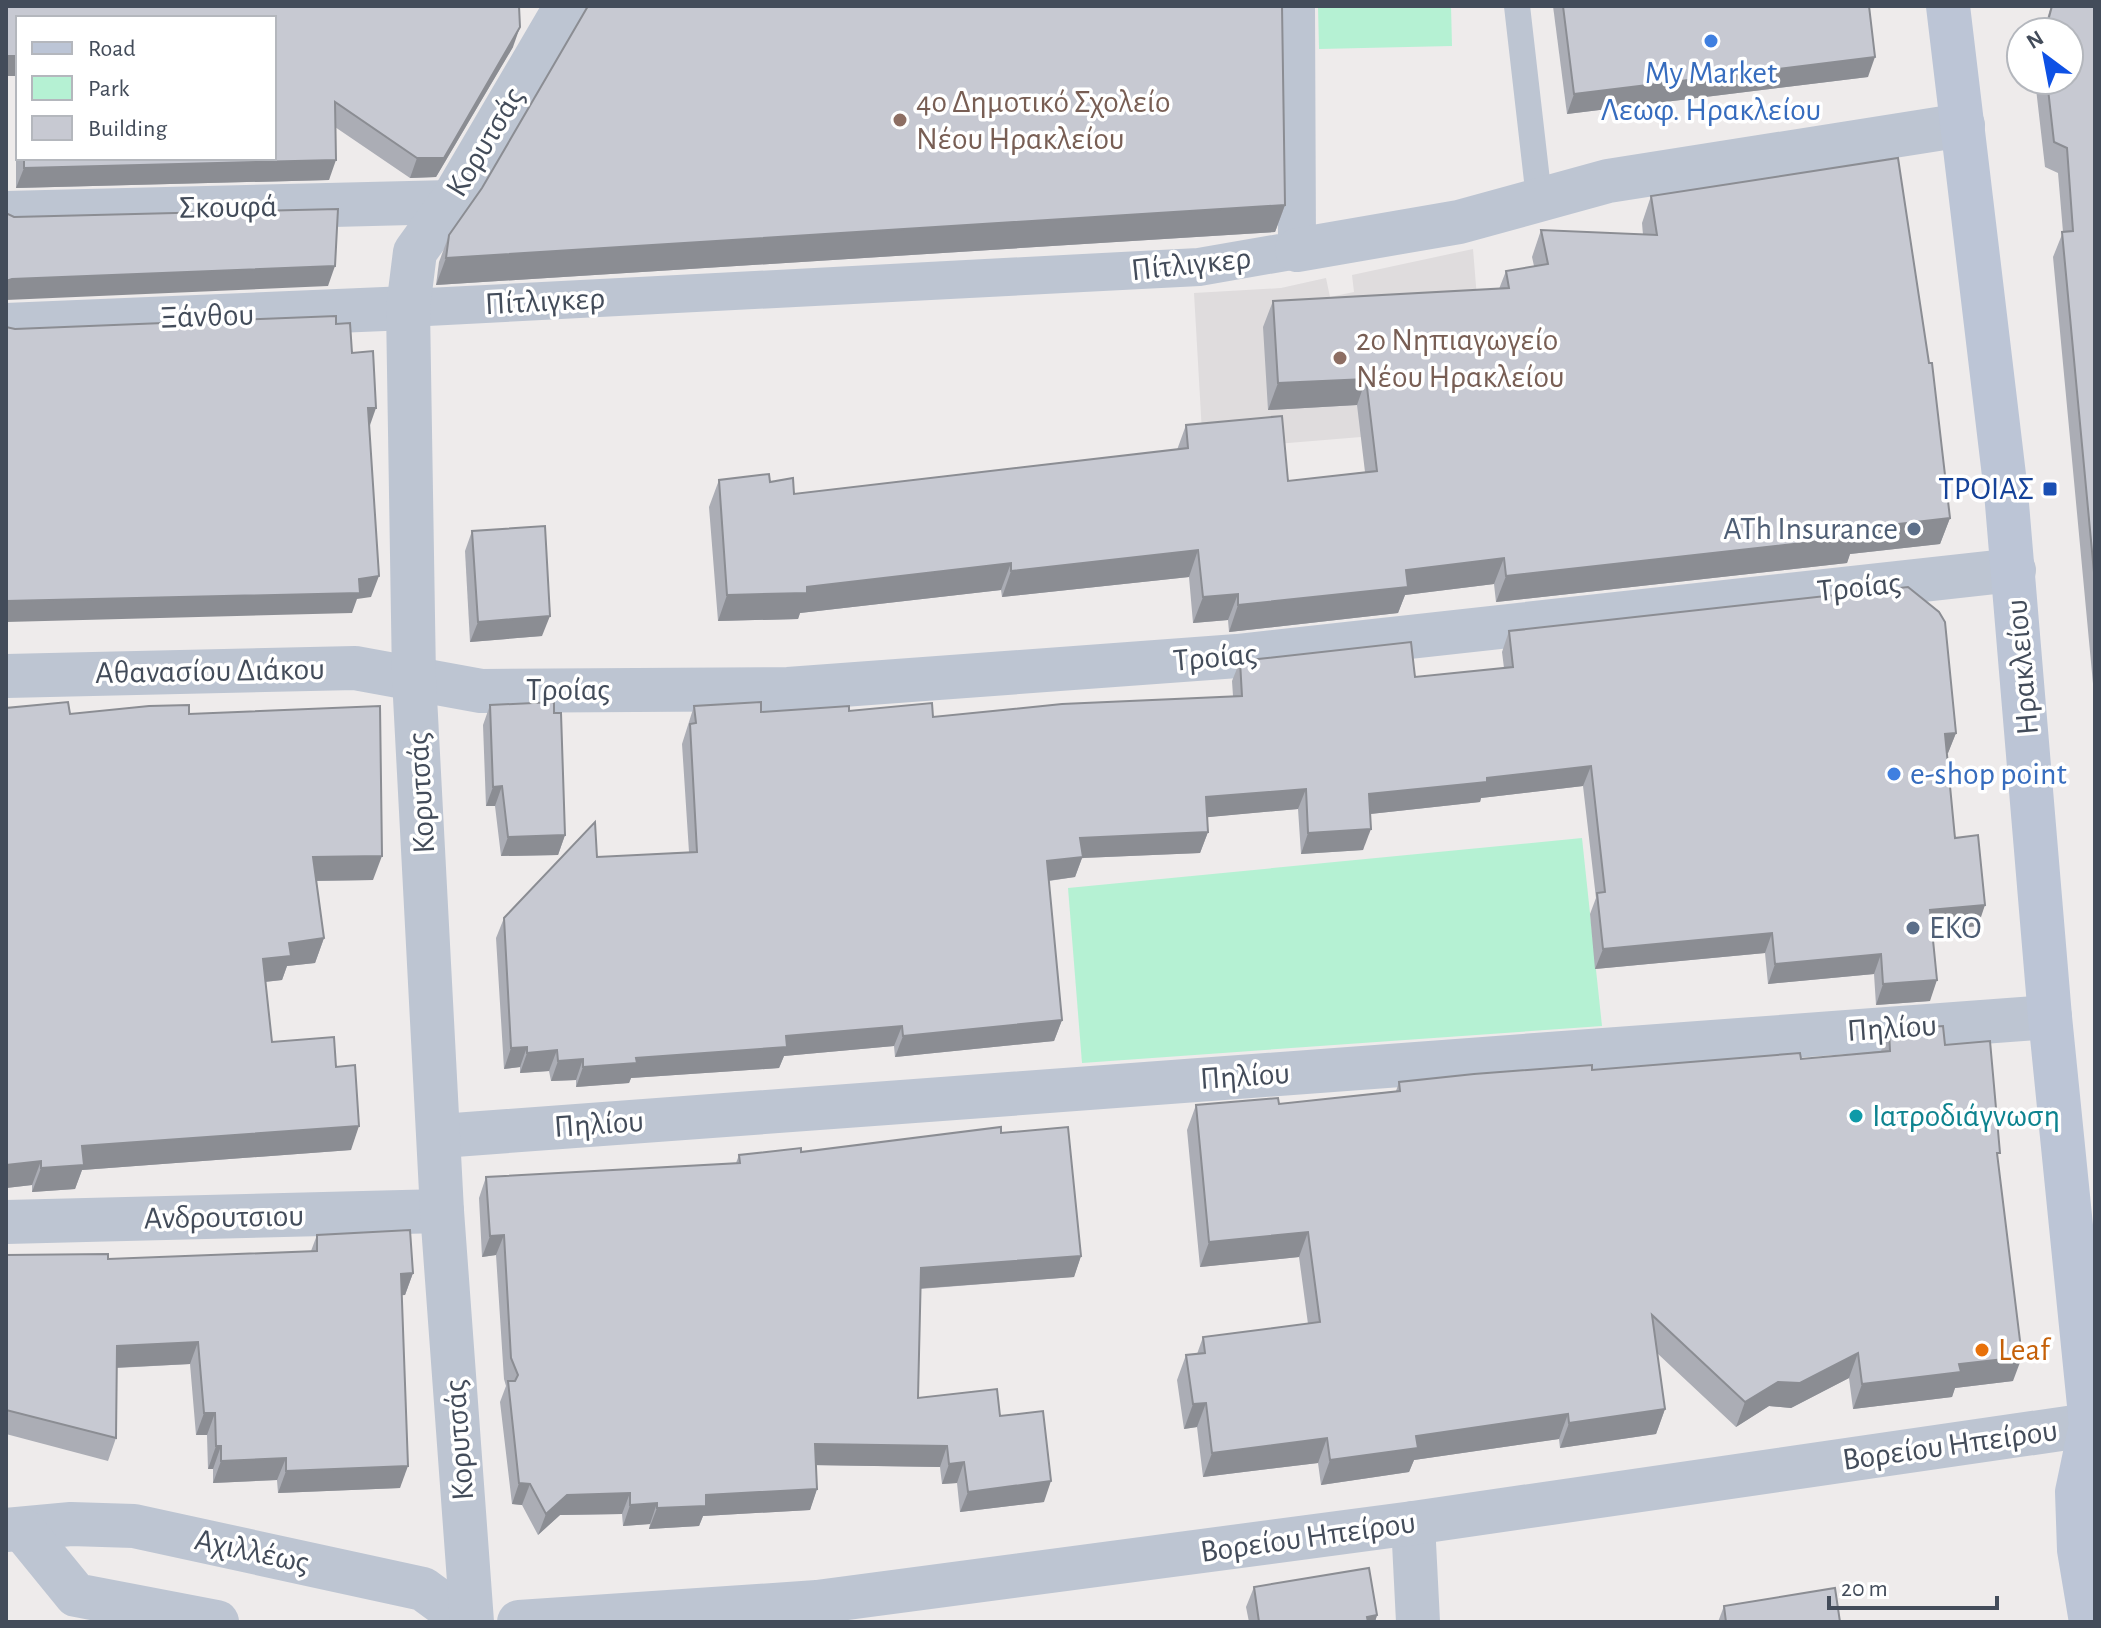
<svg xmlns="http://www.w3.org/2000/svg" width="2101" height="1628" font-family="'Alegreya Sans',sans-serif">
  <rect width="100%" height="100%" fill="#eeebeb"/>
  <path fill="#dfdcdd" d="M1473,249L1487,420L1361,437L1203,450L1194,293L1281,288L1326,278L1330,297L1354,292L1352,275Z"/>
  <g fill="#b5f1d3">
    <path d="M1318,6H1451L1452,46L1319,49Z"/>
    <path d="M1582,838L1602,1026L1082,1063L1068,888Z"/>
  </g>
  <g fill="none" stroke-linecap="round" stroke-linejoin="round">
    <path stroke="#bdc5d2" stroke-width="26" d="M1517,6L1539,198"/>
    <path stroke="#bdc5d2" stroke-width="38" d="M408,308L1199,267L1297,250L1296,6"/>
    <g stroke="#bdc5d2" stroke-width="44">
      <path d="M6,213L451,202"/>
      <path d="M1297,250L1459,222L1608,181L1963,125"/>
      <path d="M6,325L408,308"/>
      <path d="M6,676L355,668L481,691L788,689L1237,656L2014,570"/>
      <path d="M441,1136L2050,1017"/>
      <path d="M6,1222L442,1211"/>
      <path d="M1413,1523L1418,1622"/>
      <path d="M6,1530L71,1524L134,1526L423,1589L468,1622"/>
      <path d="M23,1530L76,1595L217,1622"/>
      <path d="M472,1622L442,1211L414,678L408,308L415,252L451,202L566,6"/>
      <path d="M519,1622L817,1602L1413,1523L2095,1424"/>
    </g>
    <path stroke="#bcc5d6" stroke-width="44" d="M1948,6L2006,492L2050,1017L2091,1425L2077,1492L2079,1550L2091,1622"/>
  </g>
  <g fill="#abadb5" fill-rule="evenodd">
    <path d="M6,6L513,47L436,177L410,178L335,127L329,180L16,188V76H6ZM18,18L274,158H18Z"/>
    <path d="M1553,6H1869L1868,77L1567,114Z"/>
    <path d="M2051,6H2095V705L2053,257L2063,232L2058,173L2045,167L2035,80H2069V32H2043Z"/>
    <path d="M482,188L1285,205L1275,232L436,285L439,262L449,235Z"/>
    <path d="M1651,196L1950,518L1940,544L1850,554L1847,563L1496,602L1494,584L1405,595L1398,613L1229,632L1228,620L1193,623L1189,577L1002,597L1001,590L800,613L798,619L718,621L709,507L719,480L770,482L794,494L1177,450L1186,425L1288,481L1365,472L1357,405L1268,410L1263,327L1273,301L1499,289L1506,271L1534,266L1532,257L1541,230L1643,235L1642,223Z"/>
    <path d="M472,531L542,636L470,642L465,551Z"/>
    <path d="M1509,631L1956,733L1948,753H1947L1955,838L1978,926L1932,930L1930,1001L1876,1005L1874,974L1768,984L1765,953L1595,969L1590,914L1596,898L1583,786L1481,798L1480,802L1370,814L1363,850L1301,854L1298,809L1207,817L1208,832L1200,853L1082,858L1075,877L1049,881L1062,1020L1054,1041L895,1057L894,1046L784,1056L779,1068L631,1078L629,1083L576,1087V1080L551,1081L549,1071L520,1073V1067L504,1069L496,938L504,918L597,857L689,852L682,744L694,706L761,712L849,711L933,717L1233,696L1232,681L1240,661L1415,677L1504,668L1502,652Z"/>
    <path d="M490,705L554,713L565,835L558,855L501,856L495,806H486L483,725Z"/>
    <path d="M6,708L70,714H189L373,880L316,881L324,938L315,963L287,966L282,980L265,982L272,1042L336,1067L351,1150L82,1170L75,1189L32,1192V1185L6,1188Z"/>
    <path d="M1889,1030L1945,1045L1998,1160L2013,1381L1955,1388L1952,1397L1853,1409L1849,1378L1791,1408L1769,1406L1736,1427L1657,1353L1665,1409L1656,1434L1560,1448L1559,1439L1414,1460L1409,1472L1321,1485L1318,1463L1203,1477L1197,1427L1184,1429L1177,1380L1186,1355L1197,1354L1203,1337L1308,1324L1299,1257L1200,1267L1187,1130L1196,1105L1279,1104L1396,1091L1399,1082L1801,1059L1881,1051Z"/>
    <path d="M1001,1133L1081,1256L1074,1277L920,1289L918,1398L1000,1416L1044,1502L960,1512L957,1483L942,1484L940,1467L816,1465L817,1489L810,1510L703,1516L699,1526L649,1529L650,1524L623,1526L622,1514L560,1515L538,1535L522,1505L512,1504L500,1402L506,1386L504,1379L496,1255L482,1257L479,1198L486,1177L736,1163L739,1155L801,1152Z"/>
    <path d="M317,1235L413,1273L405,1295H402L400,1488L278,1493L277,1480L213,1483V1469H208L207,1435H196L190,1364L117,1368L116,1438L108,1461L6,1434V1255L108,1259L311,1251Z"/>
    <path d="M1254,1587L1377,1615L1375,1622H1249L1246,1607Z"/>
    <path d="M1724,1606L1840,1622H1718Z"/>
  </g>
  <g fill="#8b8d93">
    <path d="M520,27L513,47L436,177L410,178L417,158Z"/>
    <path d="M7,56H18V70L16,76H6Z"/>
    <path d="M1875,57L1868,77L1567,114L1574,94Z"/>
    <path d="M336,160L329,180L16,188L24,168Z"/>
    <path d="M1285,205L1275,232L436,285L446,258Z"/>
    <path d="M335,266L328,286L6,300V281L12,279Z"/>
    <path d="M1366,379L1357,405L1268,410L1278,383Z"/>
    <path d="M368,408H376L369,428Z"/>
    <path d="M1950,518L1940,544L1850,554L1847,563L1496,602L1506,576L1847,530Z"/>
    <path d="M1198,550L1189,577L1002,597L1011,571Z"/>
    <path d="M1504,558L1494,584L1405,595L1398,613L1229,632L1238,605L1406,570Z"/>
    <path d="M1011,563L1001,590L800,613L798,619L718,621L727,595L807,587Z"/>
    <path d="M379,576L371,597L357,599L352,613L6,622V601L359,579Z"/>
    <path d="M1238,594L1228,620L1193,623L1203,597Z"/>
    <path d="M550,616L542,636L470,642L478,622Z"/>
    <path d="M1956,733L1948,753L1938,754L1945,734Z"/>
    <path d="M1591,766L1583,786L1481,798L1480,802L1361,815L1369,794L1487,778Z"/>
    <path d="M502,786L495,806H486L493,787Z"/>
    <path d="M1306,789L1298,809L1199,818L1206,797Z"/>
    <path d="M1371,829L1363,850L1301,854L1308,833Z"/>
    <path d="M1208,832L1200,853L1082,858L1075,877L1039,882L1047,861L1080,838Z"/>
    <path d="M565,835L558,855L501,856L508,837Z"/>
    <path d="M382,856L373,880L304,881L313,857Z"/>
    <path d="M1985,905L1978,926L1923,931L1930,910Z"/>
    <path d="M1772,933L1765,953L1595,969L1603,949Z"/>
    <path d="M324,938L315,963L287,966L282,980L254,983L263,959L289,943Z"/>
    <path d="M1881,954L1874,974L1768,984L1775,964Z"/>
    <path d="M1937,980L1930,1001L1876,1005L1883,984Z"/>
    <path d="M1062,1020L1054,1041L895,1057L903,1036Z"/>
    <path d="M902,1026L894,1046L784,1056L779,1068L631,1078L629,1083L576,1087L583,1067L786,1036Z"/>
    <path d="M527,1047L520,1067L504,1069L511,1048Z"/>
    <path d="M557,1050L549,1071L520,1073L527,1053Z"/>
    <path d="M583,1059L576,1080L551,1081L558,1061Z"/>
    <path d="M359,1126L351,1150L82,1170L75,1189L32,1192L41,1168L82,1146Z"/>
    <path d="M41,1161L32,1185L6,1188V1165Z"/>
    <path d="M1308,1232L1299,1257L1200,1267L1209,1242Z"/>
    <path d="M504,1235L496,1255L482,1257L490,1236Z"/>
    <path d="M1081,1256L1074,1277L913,1289L921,1268Z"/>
    <path d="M413,1273L405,1295L393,1296L401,1274Z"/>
    <path d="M198,1342L190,1364L109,1368L117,1346Z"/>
    <path d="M1858,1353L1849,1378L1791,1408L1769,1406L1736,1427L1745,1402L1778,1382Z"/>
    <path d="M2022,1357L2013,1381L1955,1388L1952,1397L1853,1409L1862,1384L1959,1364Z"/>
    <path d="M1206,1403L1197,1427L1184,1429L1193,1404Z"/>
    <path d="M1665,1409L1656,1434L1560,1448L1569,1423Z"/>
    <path d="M204,1413H215L207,1435H196Z"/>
    <path d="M1568,1414L1559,1439L1414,1460L1409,1472L1321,1485L1330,1460L1416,1436Z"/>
    <path d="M1327,1438L1318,1463L1203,1477L1212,1453Z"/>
    <path d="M815,1444L947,1446L940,1467L808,1465Z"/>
    <path d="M216,1446H221L213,1469H208Z"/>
    <path d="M286,1458L277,1480L213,1483L221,1461Z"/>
    <path d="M964,1462L957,1483L942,1484L949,1464Z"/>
    <path d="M408,1466L400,1488L278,1493L286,1471Z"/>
    <path d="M1051,1481L1044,1502L960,1512L968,1492Z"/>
    <path d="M519,1483L530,1484L522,1505L512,1504Z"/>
    <path d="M817,1489L810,1510L703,1516L699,1526L649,1529L657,1508L706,1495Z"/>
    <path d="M630,1493L622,1514L560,1515L538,1535L546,1514L567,1495Z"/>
    <path d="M657,1503L650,1524L623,1526L630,1505Z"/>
    <path d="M1377,1615L1375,1622H1365L1367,1617Z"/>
  </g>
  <g fill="#c7c9d2" stroke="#8b8d93" stroke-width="2">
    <path d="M6,6H519L520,27L444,158H417L335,102L336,160L24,168V158H274V18H18V56H7Z"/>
    <path d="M588,6H1282L1285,205L446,258L449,235L482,188Z"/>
    <path d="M1563,6H1869L1875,57L1574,94Z"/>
    <path d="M2052,6H2095V583L2062,232L2073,231L2067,148L2054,142L2047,80H2069V32H2045Z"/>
    <path d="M1898,158L1929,363H1932L1950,518L1847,530L1856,537L1506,576L1504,558L1406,570L1408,587L1238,605V594L1203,597L1198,550L1011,571V563L807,587V593L727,595L719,480L769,474L770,482L793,478L794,494L1188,448L1186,425L1282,416L1288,481L1377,471L1366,379L1278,383L1273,301L1509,288L1506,271L1548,264L1541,230L1657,235L1651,196Z"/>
    <path d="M338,209L335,266L12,279L6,281V213L14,217Z"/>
    <path d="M336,316V324L350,323L352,353L373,351L376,408H368L379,576L359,579L360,593L6,601V327L15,329Z"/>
    <path d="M545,526L550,616L478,622L472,531Z"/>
    <path d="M1908,587L1939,612L1945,622L1956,733L1945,734L1955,838L1978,835L1985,905L1930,910L1937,980L1883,984L1881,954L1775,964L1772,933L1603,949L1597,893L1605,892L1591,766L1487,778V782L1369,794L1371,829L1308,833L1306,789L1206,797L1208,832L1080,838L1083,857L1047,861L1062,1020L903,1036L902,1026L786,1036L787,1047L636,1058L637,1063L583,1067V1059L558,1061L557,1050L527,1053V1047L511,1048L504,918L595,822L597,857L697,852L690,724L696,723L694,706L761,702V712L849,706V711L932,703L933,717L1062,704L1242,696L1240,661L1411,642L1415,677L1513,667L1509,631Z"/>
    <path d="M68,702L70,714L149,706L189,705V714L380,706L382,856L313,857L324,938L289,943L291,956L263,959L272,1042L334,1037L336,1067L355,1065L359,1126L82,1146L84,1165L41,1168V1161L6,1165V708Z"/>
    <path d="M554,702V713H561L565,835L508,837L502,786L493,787L490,705Z"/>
    <path d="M1943,1026L1945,1045L1990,1041L2000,1153H1997L2022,1357L1959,1364L1961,1372L1862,1384L1858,1353L1800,1383L1778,1382L1745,1402L1652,1315L1665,1409L1569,1423L1568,1414L1416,1436L1418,1448L1330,1460L1327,1438L1212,1453L1206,1403L1193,1404L1186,1355L1205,1353L1203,1337L1320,1322L1308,1232L1209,1242L1196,1105L1278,1098L1279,1104L1400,1091L1399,1082L1474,1074L1592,1065V1070L1800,1053L1801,1059L1890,1051L1889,1030Z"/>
    <path d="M1001,1127V1133L1068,1127L1081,1256L921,1268L918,1398L997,1389L1000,1416L1043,1411L1051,1481L968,1492L964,1462L949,1464L947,1446L815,1444L817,1489L706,1495V1506L657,1508V1503L630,1505V1493L567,1495L546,1514L530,1484L519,1483L508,1381H515L518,1375L511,1358L504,1235L490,1236L486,1177L740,1163L739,1155L801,1148V1152Z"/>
    <path d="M410,1230L413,1273L401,1274L408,1466L286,1471V1458L221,1461V1446H216L215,1413H204L198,1342L117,1346L116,1438L6,1410V1255L108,1254V1259L317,1251V1235Z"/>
    <path d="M1369,1568L1377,1615L1367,1617L1368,1622H1259L1254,1587Z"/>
    <path d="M1835,1588L1840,1622H1726L1724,1606Z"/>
  </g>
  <g fill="#3f7fe0" stroke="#fff" stroke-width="3">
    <circle cx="1711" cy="41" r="8"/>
    <circle cx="1894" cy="774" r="8"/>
  </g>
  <g fill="#8d6e63" stroke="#fff" stroke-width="3">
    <circle cx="900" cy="120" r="8"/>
    <circle cx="1340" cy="358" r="8"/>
  </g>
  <rect fill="#1a4fb4" stroke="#fff" stroke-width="3" x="2042" y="481" width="16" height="16" rx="4"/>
  <g fill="#5c6f8a" stroke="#fff" stroke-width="3">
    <circle cx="1914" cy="529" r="8"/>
    <circle cx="1913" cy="928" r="8"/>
  </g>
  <circle fill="#0f9aa8" stroke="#fff" stroke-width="3" cx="1856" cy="1116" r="8"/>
  <circle fill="#e8710a" stroke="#fff" stroke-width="3" cx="1982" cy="1350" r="8"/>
  <g text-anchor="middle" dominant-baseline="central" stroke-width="7" stroke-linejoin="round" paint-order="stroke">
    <g font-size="32" fill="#366cbe" stroke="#fff">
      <text x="1711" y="73">My Market<tspan x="1711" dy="37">Λεωφ. Ηρακλείου</tspan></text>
      <text x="1910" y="774" text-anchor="start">e-shop point</text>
    </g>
    <g font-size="32" fill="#785e54" stroke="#fff" text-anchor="start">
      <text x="916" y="102">4ο Δημοτικό Σχολείο<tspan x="916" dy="37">Νέου Ηρακλείου</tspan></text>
      <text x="1356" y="340">2ο Νηπιαγωγείο<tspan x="1356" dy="37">Νέου Ηρακλείου</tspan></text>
    </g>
    <g font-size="32" fill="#434c5a" stroke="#fff">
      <text transform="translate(485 142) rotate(-59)">Κορυτσάς</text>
      <text transform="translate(228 207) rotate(-1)">Σκουφά</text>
      <text transform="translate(1191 264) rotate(-6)">Πίτλιγκερ</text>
      <text transform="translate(545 301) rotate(-3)">Πίτλιγκερ</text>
      <text transform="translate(207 316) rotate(-2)">Ξάνθου</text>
      <text transform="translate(1859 587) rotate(-6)">Τροίας</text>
      <text transform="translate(1215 657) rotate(-5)">Τροίας</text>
      <text transform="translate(2022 667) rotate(-95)">Ηρακλείου</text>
      <text transform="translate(210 671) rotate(-1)">Αθανασίου Διάκου</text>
      <text x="568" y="690">Τροίας</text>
      <text transform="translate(421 793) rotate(-93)">Κορυτσάς</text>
      <text transform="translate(1892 1028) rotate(-4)">Πηλίου</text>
      <text transform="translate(1245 1076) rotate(-4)">Πηλίου</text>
      <text transform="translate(599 1124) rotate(-4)">Πηλίου</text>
      <text transform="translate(224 1217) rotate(-1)">Ανδρουτσιου</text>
      <text transform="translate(459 1440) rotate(-94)">Κορυτσάς</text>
      <text transform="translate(1950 1445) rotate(-8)">Βορείου Ηπείρου</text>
      <text transform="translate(1308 1537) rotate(-8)">Βορείου Ηπείρου</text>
      <text transform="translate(252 1551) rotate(12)">Αχιλλέως</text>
    </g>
    <g font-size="32" fill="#164399" stroke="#fff" text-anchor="end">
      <text x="2034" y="489">ΤΡΟΙΑΣ</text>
    </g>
    <g font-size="32" fill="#4e5e75" stroke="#fff" text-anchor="end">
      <text x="1898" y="529">ATh Insurance</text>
      <text x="1929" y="928" text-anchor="start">EKO</text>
    </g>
    <g font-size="32" fill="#0d838f" stroke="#fff" text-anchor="start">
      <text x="1872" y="1116">Ιατροδιάγνωση</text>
    </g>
    <g font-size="32" fill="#c56008" stroke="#fff" text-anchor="start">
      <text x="1998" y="1350">Leaf</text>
    </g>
  </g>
  <rect width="2101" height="1628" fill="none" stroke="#434c5a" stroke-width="16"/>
  <rect x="16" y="16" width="260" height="144" fill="#ffffff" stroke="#b4b7bd" stroke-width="2"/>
  <rect x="32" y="42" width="40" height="12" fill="#bcc5d6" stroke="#b4b7bd" stroke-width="2"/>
  <text x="88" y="56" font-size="24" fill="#434c5a">Road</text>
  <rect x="32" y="76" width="40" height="24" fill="#b5f1d3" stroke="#b4b7bd" stroke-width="2"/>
  <text x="88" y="96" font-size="24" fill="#434c5a">Park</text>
  <rect x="32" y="116" width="40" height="24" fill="#c7c9d2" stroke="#b4b7bd" stroke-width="2"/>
  <text x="88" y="136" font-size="24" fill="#434c5a">Building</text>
  <g transform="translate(2045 56) rotate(328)"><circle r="38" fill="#ffffff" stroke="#b4b7bd" stroke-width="2"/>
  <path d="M0-6L14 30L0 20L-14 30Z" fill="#0e51e5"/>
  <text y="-12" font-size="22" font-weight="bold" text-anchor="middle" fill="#434c5a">N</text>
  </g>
  <path d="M1829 1596v12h168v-12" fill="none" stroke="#434c5a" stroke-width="4"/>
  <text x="1841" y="1596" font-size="24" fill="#434c5a" stroke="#ffffff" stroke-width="6" paint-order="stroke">20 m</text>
</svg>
